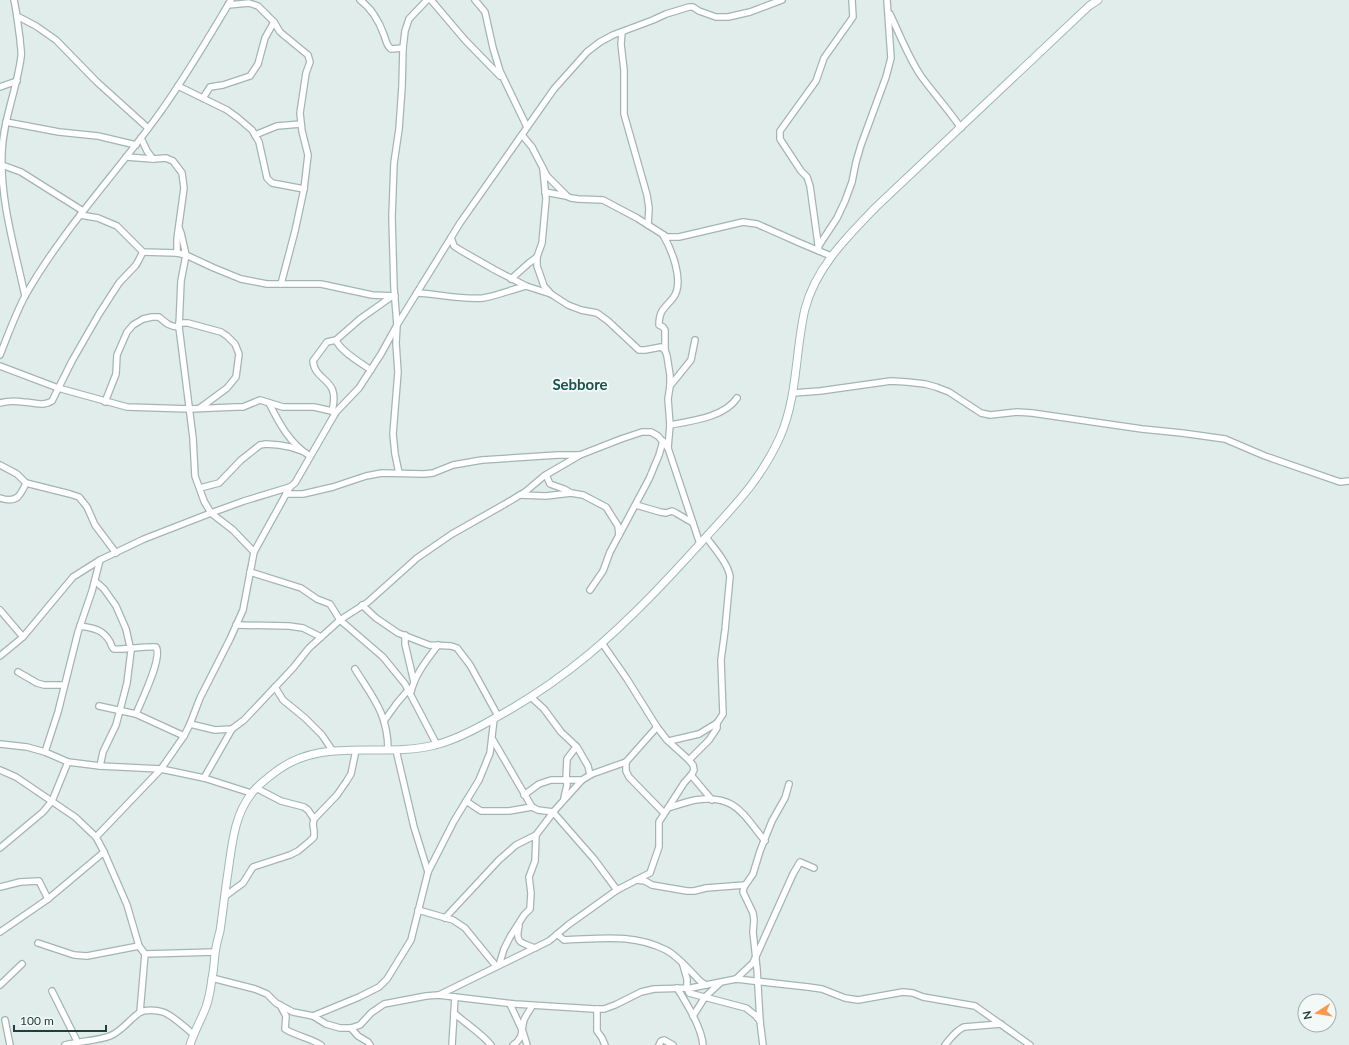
<svg xmlns="http://www.w3.org/2000/svg" width="1349" height="1045" font-family="Lato,sans-serif">
  <rect width="100%" height="100%" fill="#e1edea"/>
  <g fill="none" stroke-linecap="round" stroke-linejoin="round">
    <defs>
      <g id="minor">
        <path d="M14,0C17,13 18,26 20,39C20,45 22,51 21,57C17,89 3,120 2,153C0,201 15,249 25,296"/>
        <path d="M360,0C371,8 379,21 384,35C386,40 386,45 391,49L403,48"/>
        <path d="M431,0L465,40L500,76"/>
        <path d="M475,0L485,12L493,48L500,71L527,127"/>
        <path d="M228,5L249,3L258,6L274,22L280,32L308,55L310,62L306,73L300,113L302,131L308,155L304,189L295,231L281,284"/>
        <path d="M890,14C900,35 908,57 921,76C934,94 949,110 961,128"/>
        <path d="M17,16L36,26L56,40L97,82L148,128"/>
        <path d="M622,32L621,44L624,70V114L647,195L649,208L648,225"/>
        <path d="M178,86L227,110L238,118L252,130L259,142L267,178L272,183L304,189"/>
        <path d="M0,87L17,81"/>
        <path d="M203,98L210,87L223,85L250,76L258,64L265,38L274,22"/>
        <path d="M6,122L59,132L98,136L136,145"/>
        <path d="M255,135L277,126L301,124"/>
        <path d="M522,135L532,147L547,176L566,195"/>
        <path d="M141,138L147,151L153,159"/>
        <path d="M126,157L153,159L166,158L173,161L182,173L184,188L177,239V253"/>
        <path d="M2,165L21,172L83,211"/>
        <path d="M543,169L546,199L542,243L537,257V266L544,286L551,294"/>
        <path d="M545,192L566,196L571,198L578,199L603,200L637,218L667,237H679L743,222L757,224L800,243L819,251L810,186L807,177L801,171L780,139V131L816,81L824,58L853,17L852,0"/>
        <path d="M80,215L98,218L117,226L143,252L177,253L186,255L214,268L241,279L267,284H321L372,295L395,296"/>
        <path d="M179,228L181,233L186,255L181,281L179,327L193,438L195,476L204,501L211,513L233,530L254,552"/>
        <path d="M663,235C672,250 685,283 673,298C665,308 659,310 659,325L663,327L665,330V350L667,356L670,375V386L668,399L670,425L668,448"/>
        <path d="M451,238L454,246L460,250L495,270L526,286L551,294L568,305L581,310L597,313L608,321L639,350H645L661,347L665,350"/>
        <path d="M818,247L837,218L845,201L852,182L856,162L861,145L886,77L891,58L887,0"/>
        <path d="M819,251L831,256"/>
        <path d="M511,279L529,263L537,257"/>
        <path d="M417,293C439,294 462,300 483,298C496,296 513,289 526,286"/>
        <path d="M179,323H188L221,332L227,336L235,344L239,354L236,377L227,388L200,408"/>
        <path d="M336,340C340,351 361,363 371,370"/>
        <path d="M0,355C8,335 15,315 25,296C61,232 113,177 156,118C184,80 207,40 231,0"/>
        <path d="M0,366L58,388L127,407L190,409L236,407H243L260,400L283,407H314L336,412"/>
        <path d="M670,386L691,360L695,340"/>
        <path d="M793,393L820,391L891,381L907,382L925,384L936,387L949,392L981,413L990,415L1017,412L1032,413L1142,429L1182,433L1225,439L1265,456L1340,482L1349,481"/>
        <path d="M105,402L116,374L117,355L127,332L133,325L143,319L152,317H159C166,323 170,327 179,327"/>
        <path d="M0,403C7,401 15,401 23,402C33,402 43,407 52,401L72,361L99,314L119,283L136,265L143,252"/>
        <path d="M269,403C279,423 290,444 310,456"/>
        <path d="M332,411C341,377 315,383 313,361L327,342L336,340L360,319L391,297"/>
        <path d="M670,425C691,421 725,417 737,398"/>
        <path d="M0,465L17,474L26,483L70,494L79,497L87,507L95,525L116,553"/>
        <path d="M399,473L395,454L393,434L398,372L396,343L397,325L394,288L392,217L394,163L399,129L402,87L403,48L405,31L409,19L427,0"/>
        <path d="M546,475L550,484L564,489L571,493"/>
        <path d="M200,488L219,483L241,460L260,445L266,444L279,445L290,447L302,451"/>
        <path d="M286,494H303L333,487L366,476L382,473L424,474L433,473L453,465L482,460L558,455H579"/>
        <path d="M520,495L546,496L571,493L583,495L606,507L618,526L619,535"/>
        <path d="M0,498C16,503 20,497 26,483"/>
        <path d="M636,505L660,512L666,513L672,511L676,513L693,523"/>
        <path d="M250,572L301,588L317,599L330,604L340,620L383,657L405,684L437,745"/>
        <path d="M95,581L104,589L116,606L126,629L131,651L127,683L120,710L116,725L103,752L100,766"/>
        <path d="M590,590L603,571L610,552L649,479L659,455L663,441"/>
        <path d="M362,605L376,618L398,633L429,645L451,646L457,648L470,665L498,716"/>
        <path d="M0,610L23,637"/>
        <path d="M236,625L289,626L303,628L321,637"/>
        <path d="M80,626C93,628 103,629 110,642C111,644 112,648 114,649C117,650 148,646 156,647C163,658 141,701 136,714"/>
        <path d="M405,635V644L414,682"/>
        <path d="M0,656L23,637L73,577L100,560L144,539L211,513L244,501L290,487"/>
        <path d="M355,669C373,698 388,714 388,750"/>
        <path d="M18,672L37,683L44,685H64"/>
        <path d="M275,687L283,700L305,718L322,735L332,750"/>
        <path d="M411,692C415,674 427,660 438,645"/>
        <path d="M531,697L544,709L561,732L577,747L588,766L590,775"/>
        <path d="M99,706L136,714L184,736"/>
        <path d="M384,721L397,703L409,689"/>
        <path d="M190,724L215,730L232,729L244,720L293,668L309,648L340,620L368,602L417,558L452,534L505,504L525,492L544,476L580,455L621,439L642,432H651L658,436L668,448L700,544"/>
        <path d="M493,740L532,807L538,810L553,812L594,859L617,890"/>
        <path d="M669,741L699,734L717,723"/>
        <path d="M0,744L27,747L45,752L68,762L100,766L161,769L204,778L251,793"/>
        <path d="M396,750L414,827L428,872"/>
        <path d="M45,752L58,712L78,632L92,591L100,560"/>
        <path d="M689,760L709,740L717,728V723L723,714L721,660L725,630L730,576C727,562 714,548 706,537"/>
        <path d="M626,762V771L629,777L664,813"/>
        <path d="M0,770L16,777L75,817L96,837L104,852L127,905L139,946L145,954L215,952"/>
        <path d="M691,775L712,800"/>
        <path d="M204,778L232,729"/>
        <path d="M256,788L281,801L304,807L308,810L314,819"/>
        <path d="M524,795L539,784L551,780H582L592,774L626,762L657,727"/>
        <path d="M564,798L567,785L566,780L567,759L576,747"/>
        <path d="M466,801L481,811H509L532,807"/>
        <path d="M668,808C677,805 686,802 695,800C735,794 742,813 765,841"/>
        <path d="M96,837L161,769L184,736L190,724L200,698L230,639L243,610L254,552L290,487L295,483L336,412L359,388L381,354L397,325L460,223L554,89L587,52L600,42L613,35L653,20L666,14L689,7H693L699,11L716,17H728L750,12L782,0"/>
        <path d="M0,848L43,812L52,801L68,762"/>
        <path d="M636,880L645,881L652,885L687,891H694L706,888L745,885"/>
        <path d="M0,887L20,882L39,881L48,899"/>
        <path d="M224,897L243,883L253,867L290,855L298,851L310,841L314,837V831L313,824L314,819L337,795L346,782L351,774L356,750"/>
        <path d="M418,910L453,920L465,928L496,966"/>
        <path d="M445,918L499,860L516,845L536,835L555,810L582,780"/>
        <path d="M519,926C515,942 520,943 535,948"/>
        <path d="M0,932L48,899L104,852"/>
        <path d="M557,934L564,940C600,939 632,933 666,950C679,957 690,971 700,981L706,985"/>
        <path d="M38,943L74,955L87,956L139,946"/>
        <path d="M499,965L504,949L510,937L524,915L530,909L531,893L529,877L535,861L536,835"/>
        <path d="M683,965L687,979V988L689,993L746,1008L755,1015L760,1021"/>
        <path d="M212,978L255,989L267,994L276,1003L293,1012L313,1016L326,1024L340,1028H351L360,1025L371,1013L384,1004L426,996L438,995L515,1004L594,1009H604L615,1005L641,992L654,989L691,988L736,979L808,987L822,989L845,998L858,1000L903,992L913,993L923,997L975,1006L1030,1045"/>
        <path d="M736,979L753,963L793,874L800,862L814,868"/>
        <path d="M0,985L22,964"/>
        <path d="M677,988C686,1002 702,1029 703,1045"/>
        <path d="M52,991L77,1041"/>
        <path d="M439,995L549,941L568,925L617,890L650,873L659,847V822L684,783L692,774L694,770L693,765L689,760L667,740L657,727L627,679L602,643"/>
        <path d="M510,1004L523,1032L527,1045"/>
        <path d="M280,1005L286,1016L285,1029C296,1036 310,1038 321,1045"/>
        <path d="M597,1009V1031L602,1038L605,1045"/>
        <path d="M140,1012L145,954"/>
        <path d="M454,1013C466,1024 480,1032 491,1045"/>
        <path d="M313,1016L359,997L379,987L387,979L411,940L428,872L454,821L479,780L490,753L494,719"/>
        <path d="M693,1016L705,997L720,983"/>
        <path d="M5,1020L10,1045"/>
        <path d="M351,1028L358,1036L368,1042L370,1045"/>
        <path d="M65,1045C80,1041 96,1041 110,1036C122,1031 129,1020 139,1013C145,1009 157,1010 163,1012C172,1015 186,1028 193,1034"/>
        <path d="M452,1045L455,997"/>
        <path d="M513,1045C524,1038 521,1030 524,1020C526,1015 530,1010 532,1006"/>
        <path d="M659,1045L661,1041L664,1040L673,1045"/>
        <path d="M763,1045L760,1021L757,969L753,932L754,920L753,913L743,892L744,887L753,874L760,851L772,821L785,798L789,784"/>
        <path d="M945,1045C951,1038 955,1031 964,1027L1001,1024"/>
      </g>
      <path id="secondary" d="M190,1045C194,1032 201,1020 206,1007C209,998 211,987 212,978C214,970 214,962 215,954C216,946 218,938 220,931C223,911 225,891 228,872C232,845 234,815 252,793C258,785 266,779 274,773C322,735 380,759 435,745C456,740 476,729 495,718C528,700 559,679 588,655C631,619 669,578 706,537C736,504 761,479 780,437C798,396 795,351 805,309C816,267 847,237 876,207L1089,6L1098,0"/>
    </defs>
    <use href="#minor" stroke="#a3b5b2" stroke-width="8"/>
    <use href="#secondary" stroke="#9eb9b5" stroke-width="9"/>
    <use href="#minor" stroke="#fff" stroke-width="5.5"/>
    <use href="#secondary" stroke="#fff" stroke-width="7"/>
  </g>
  <g text-anchor="middle" dominant-baseline="central" stroke-width="4" stroke-linejoin="round" paint-order="stroke">
    <g font-size="15" font-weight="bold" fill="#1a534f" stroke="#f2f9f7">
      <text x="580" y="384">Sebbore</text>
    </g>
  </g>
  <g transform="translate(1317 1013) rotate(258)"><circle r="19" fill="#f2f9f7" stroke="#9eafac"/>
  <path d="M0-3L7 15L0 10L-7 15Z" fill="#fd994f"/>
  <text y="-6" font-size="11" font-weight="bold" text-anchor="middle" fill="#203f3c">N</text>
  </g>
  <path d="M14 1025v6h92v-6" fill="none" stroke="#203f3c" stroke-width="2"/>
  <text x="20" y="1025" font-size="12" fill="#203f3c" stroke="#f2f9f7" stroke-width="3" paint-order="stroke">100 m</text>
</svg>
